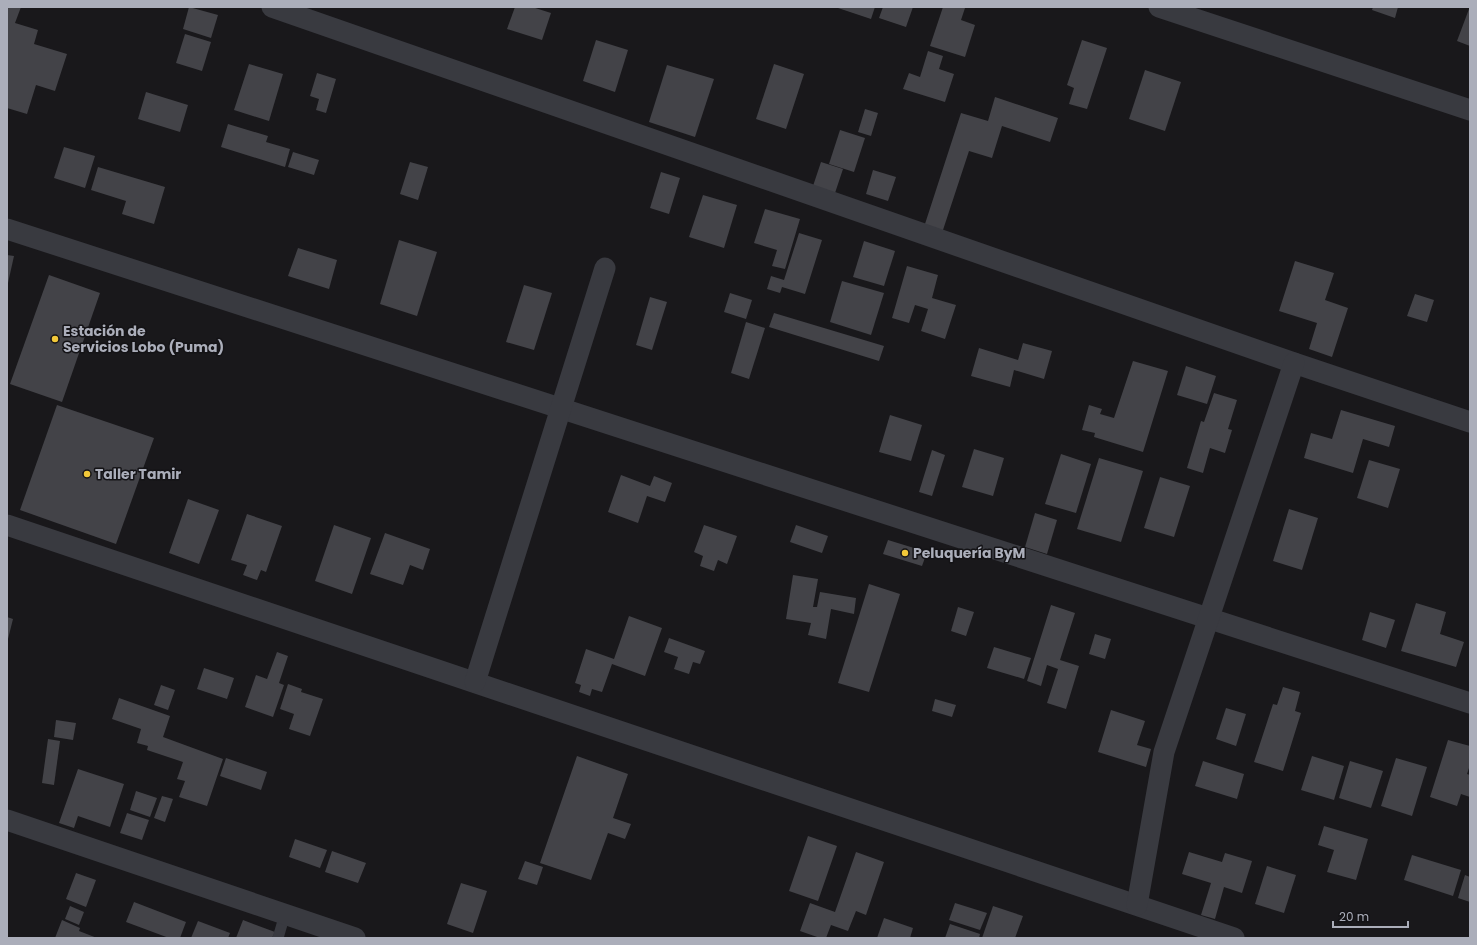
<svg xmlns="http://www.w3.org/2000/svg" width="1477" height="945" font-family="Poppins,sans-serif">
  <rect width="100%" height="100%" fill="#19181b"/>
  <g fill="#434348">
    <path d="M7,7H21L15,23L38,30L34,44L67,54L55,91L36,85L27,114L7,108Z"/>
    <path d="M189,7L218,15L211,38L183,29Z"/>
    <path d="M515,7H532L551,13L542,40L507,29Z"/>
    <path d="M835,7H875L871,19Z"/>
    <path d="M883,7H913L906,27L879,18Z"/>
    <path d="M943,7L965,8L961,20L975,25L965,57L930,46Z"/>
    <path d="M1373,7H1398L1395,18L1372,10Z"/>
    <path d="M1469,9L1470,10V46L1457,41Z"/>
    <path d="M185,34L211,42L202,71L176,63Z"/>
    <path d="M596,40L628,50L615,92L583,81Z"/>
    <path d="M1082,40L1107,48L1087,109L1069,104L1074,88L1067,85Z"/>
    <path d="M928,51L943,56L939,69L954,74L945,102L903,89L909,73L920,77Z"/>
    <path d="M249,64L283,74L269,121L234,110Z"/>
    <path d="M774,64L804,74L786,129L756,119Z"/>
    <path d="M667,65L714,79L695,137L649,122Z"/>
    <path d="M1145,70L1181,82L1165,131L1129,119Z"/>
    <path d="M317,73L336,79L326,113L316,110L319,99L310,96Z"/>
    <path d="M146,92L188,105L180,132L138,119Z"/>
    <path d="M995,97L1058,118L1050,142L1002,126L992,158L969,151L942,233L924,227L961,113L988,121Z"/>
    <path d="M865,109L878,113L871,136L858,132Z"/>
    <path d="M228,124L268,136L266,142L290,149L285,167L221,147Z"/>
    <path d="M840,130L865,138L854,172L829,164Z"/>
    <path d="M64,147L95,156L85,188L54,178Z"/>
    <path d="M293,152L319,160L314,175L288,167Z"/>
    <path d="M410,162L428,167L418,200L400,194Z"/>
    <path d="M821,162L843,169L834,196L812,189Z"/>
    <path d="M98,167L165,187L154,224L122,214L126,201L91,190Z"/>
    <path d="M873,170L896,177L888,201L866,194Z"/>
    <path d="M661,172L680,178L669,214L650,208Z"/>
    <path d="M703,195L737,205L724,248L689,237Z"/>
    <path d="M765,209L800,219L785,269L772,266L777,250L754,243Z"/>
    <path d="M799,233L822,240L805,294L782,287L780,293L767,289L771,276L784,280Z"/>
    <path d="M399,240L437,252L417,316L380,304Z"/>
    <path d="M864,241L895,251L884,286L853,277Z"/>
    <path d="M298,248L337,260L329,289L288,276Z"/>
    <path d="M7,255L14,256L8,283H7Z"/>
    <path d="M1295,261L1334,273L1325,300L1348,308L1332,357L1309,349L1317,323L1279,311Z"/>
    <path d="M907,266L938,275L932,298L956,305L945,339L921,331L928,309L915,305L909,323L892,318Z"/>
    <path d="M49,275L100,293L62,402L10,384Z"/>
    <path d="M842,281L884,293L871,335L830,322Z"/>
    <path d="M524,285L552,293L534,350L506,342Z"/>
    <path d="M730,293L752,300L746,319L724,312Z"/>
    <path d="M1415,294L1434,300L1427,322L1407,316Z"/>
    <path d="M650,297L667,302L652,350L636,345Z"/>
    <path d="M774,313L884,346L879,361L769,327Z"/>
    <path d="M746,322L765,328L749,379L731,373Z"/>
    <path d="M1023,343L1052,351L1044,379L1014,370L1010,387L971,376L979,348L1018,360Z"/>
    <path d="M1133,361L1168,371L1143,452L1094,437L1095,433L1082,430L1089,405L1102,409L1100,414L1114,418Z"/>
    <path d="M1186,366L1216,376L1207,404L1177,395Z"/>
    <path d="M1214,393L1237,400L1228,429L1232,430L1225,453L1210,448L1203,473L1187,468L1201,421L1204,422Z"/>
    <path d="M57,405L154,438L116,544L20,510Z"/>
    <path d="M1341,410L1395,426L1389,447L1363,439L1353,473L1304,458L1311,433L1332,439Z"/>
    <path d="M890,415L922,425L911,461L879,452Z"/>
    <path d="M974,449L1004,458L993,496L962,487Z"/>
    <path d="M932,450L945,455L932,496L919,492Z"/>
    <path d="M1061,454L1091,464L1076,513L1045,504Z"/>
    <path d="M1099,458L1143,471L1121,542L1077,529Z"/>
    <path d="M1369,460L1400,469L1388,508L1357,498Z"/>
    <path d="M621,475L650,486L654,476L672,483L665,502L647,496L638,523L608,512Z"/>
    <path d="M1160,477L1190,486L1174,537L1144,528Z"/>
    <path d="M188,499L219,510L199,564L169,553Z"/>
    <path d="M1289,509L1318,518L1302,570L1273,561Z"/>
    <path d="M1035,513L1057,520L1047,554L1025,547Z"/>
    <path d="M247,514L282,526L266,572L261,570L257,580L243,575L247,565L231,560Z"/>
    <path d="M334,525L371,538L352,594L315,581Z"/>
    <path d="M704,525L737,536L727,564L718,560L714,571L700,566L703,556L694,552Z"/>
    <path d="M796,525L828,536L822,553L790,542Z"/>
    <path d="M385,533L430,549L423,570L410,565L403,585L370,574Z"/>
    <path d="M888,540L927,552L922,566L883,554Z"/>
    <path d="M793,575L818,579L813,607H817L820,592L856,598L854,614L831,609L826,639L808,635L811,623L786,619Z"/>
    <path d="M869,584L900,594L869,692L838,683Z"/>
    <path d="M1416,603L1446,612L1440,634L1464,642L1456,667L1401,651Z"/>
    <path d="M1051,605L1075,613L1060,660L1079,666L1066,709L1047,703L1058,669L1047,665L1041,686L1027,681Z"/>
    <path d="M958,607L974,612L966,636L951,631Z"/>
    <path d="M1370,612L1395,620L1386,648L1362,640Z"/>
    <path d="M629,616L662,628L645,676L612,664L602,692L592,689L590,696L579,692L581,685L575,683L586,649L614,659Z"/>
    <path d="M7,617L13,619L8,639H7Z"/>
    <path d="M1095,634L1111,639L1105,659L1089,654Z"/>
    <path d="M669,638L705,651L700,664L693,662L689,674L674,669L678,657L664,652Z"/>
    <path d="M994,647L1031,658L1024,679L987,668Z"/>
    <path d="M277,652L288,656L279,683L284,685L273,717L245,707L256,675L267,679Z"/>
    <path d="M204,668L234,678L227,699L197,689Z"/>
    <path d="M288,684L302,689L301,692L323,699L310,736L289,729L294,714L280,709Z"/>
    <path d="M161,685L175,690L168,710L154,705Z"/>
    <path d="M1283,687L1300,692L1295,711L1301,713L1283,771L1254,762L1273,704L1277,705Z"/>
    <path d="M119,698L170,716L163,737L223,759L207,806L179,797L185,781L177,779L183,762L147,750L148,746L137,743L141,729L112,719Z"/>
    <path d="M935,699L956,705L952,717L932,711Z"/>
    <path d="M1226,708L1246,714L1236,746L1216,739Z"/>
    <path d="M1111,710L1145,721L1137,745L1151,749L1146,767L1098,752Z"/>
    <path d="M56,720L76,723L73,740L54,737Z"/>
    <path d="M48,739L60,741L54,785L42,783Z"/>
    <path d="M1448,740L1470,746V765L1467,774L1470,775V797L1461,794L1457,806L1430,797Z"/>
    <path d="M577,756L628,774L613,818L631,824L625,839L608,833L591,880L540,863Z"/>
    <path d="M1312,756L1344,766L1334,800L1301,790Z"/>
    <path d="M226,758L267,772L261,790L220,776Z"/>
    <path d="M1396,758L1427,767L1412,816L1381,806Z"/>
    <path d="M1203,761L1244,774L1237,799L1195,786Z"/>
    <path d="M1350,761L1383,771L1371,808L1339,798Z"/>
    <path d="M78,769L124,784L110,827L78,816L74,828L59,823Z"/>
    <path d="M136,791L157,798L150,817L130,810Z"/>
    <path d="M162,796L173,799L165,822L154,818Z"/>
    <path d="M127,813L149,820L142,840L120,833Z"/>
    <path d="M1324,826L1368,839L1356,880L1327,872L1334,850L1318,845Z"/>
    <path d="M808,836L837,846L818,901L789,891Z"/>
    <path d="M295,839L327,850L320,868L289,857Z"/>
    <path d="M332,851L366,863L358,883L325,872Z"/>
    <path d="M856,852L884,862L866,915L856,911L848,931L831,925L826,938H820L800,931L810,903L835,912Z"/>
    <path d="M1189,852L1222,862L1225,853L1252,861L1242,893L1224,887L1215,919L1201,915L1211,883L1182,874Z"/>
    <path d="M1412,855L1461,870L1453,896L1404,880Z"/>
    <path d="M525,861L543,867L537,885L518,879Z"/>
    <path d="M1267,866L1296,875L1284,913L1255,904Z"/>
    <path d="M76,873L96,880L86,907L66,899Z"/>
    <path d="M1465,875L1470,877V902L1458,898Z"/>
    <path d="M461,883L487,891L473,933L447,924Z"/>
    <path d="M134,902L186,922L180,938H169L126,922Z"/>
    <path d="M955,903L987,913L980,930L949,920Z"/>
    <path d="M70,906L84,912L79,925L65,919Z"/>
    <path d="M993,906L1023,916L1015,938H982Z"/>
    <path d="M884,918L913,928L910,938H877Z"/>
    <path d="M62,920L80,928L79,931L97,938H55Z"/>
    <path d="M243,920L275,932L272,938H236Z"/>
    <path d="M198,921L230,933L228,938H191Z"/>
    <path d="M950,924L980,934L979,938H945Z"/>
  </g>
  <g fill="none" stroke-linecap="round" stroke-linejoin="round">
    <path stroke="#393a40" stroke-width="11" d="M278,938L285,914"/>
    <g stroke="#393a40" stroke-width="21">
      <path d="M272,7L1294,363L1470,422"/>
      <path d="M1159,7L1470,110"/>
      <path d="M7,229L1470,703"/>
      <path d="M7,525L1234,938"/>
      <path d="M475,682L605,268"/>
      <path d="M7,820L355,938"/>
      <path d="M1137,905L1164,752L1294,363"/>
    </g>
  </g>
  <g fill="#f2c839" stroke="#141316" stroke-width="1.5">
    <circle cx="55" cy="339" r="4"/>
    <circle cx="87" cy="474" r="4"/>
    <circle cx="905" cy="553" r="4"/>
  </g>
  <g text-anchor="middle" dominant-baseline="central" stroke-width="3" stroke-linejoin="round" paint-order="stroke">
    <g font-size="14" font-weight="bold" fill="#abaeba" stroke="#141316" text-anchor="start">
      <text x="63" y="331">Estación de<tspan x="63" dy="16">Servicios Lobo (Puma)</tspan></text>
      <text x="95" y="474">Taller Tamir</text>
      <text x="913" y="553">Peluquería ByM</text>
    </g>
  </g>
  <rect width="1477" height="945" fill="none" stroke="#abaeba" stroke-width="16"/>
  <path d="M1333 921v6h75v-6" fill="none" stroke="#abaeba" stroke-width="2"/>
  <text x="1339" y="921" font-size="12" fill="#abaeba" stroke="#141316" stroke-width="3" paint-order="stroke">20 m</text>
</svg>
